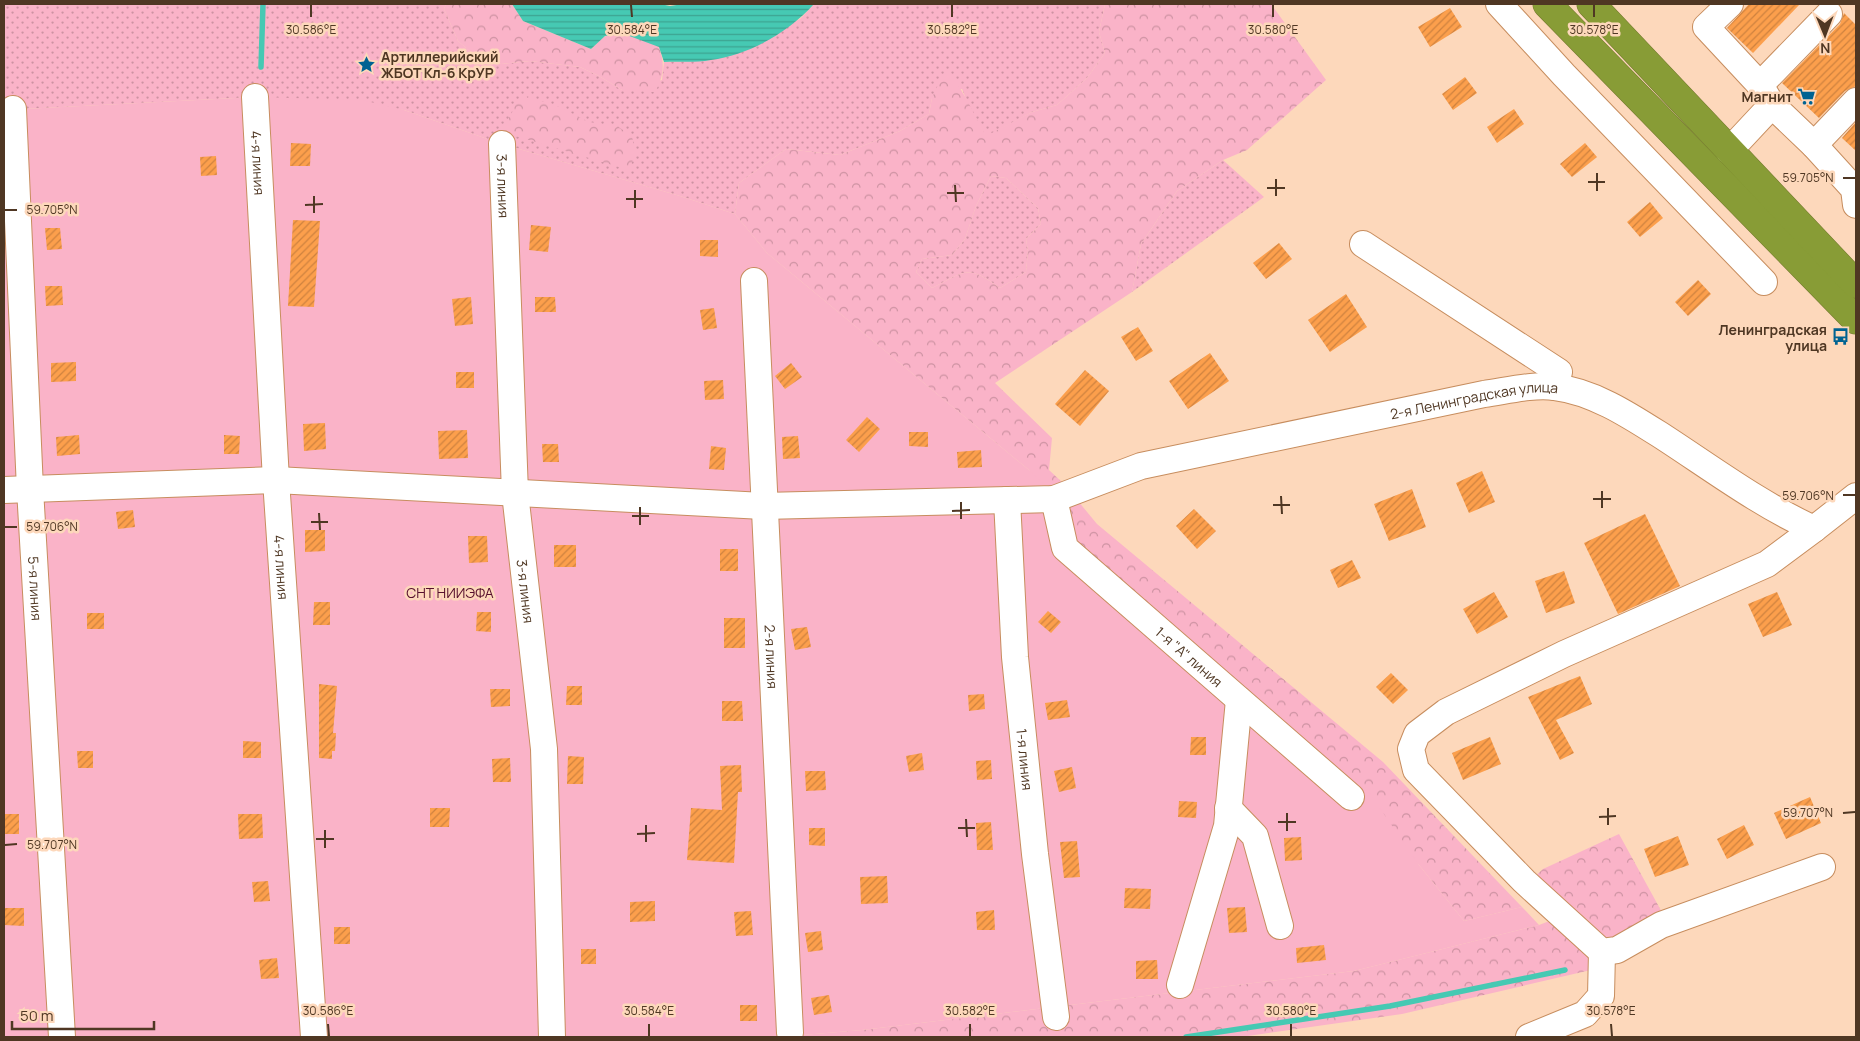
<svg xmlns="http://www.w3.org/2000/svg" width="1860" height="1041" font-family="Manrope,sans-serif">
  <defs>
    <pattern id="grass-dots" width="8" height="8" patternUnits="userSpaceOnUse" patternTransform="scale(1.25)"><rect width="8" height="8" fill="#fab3c8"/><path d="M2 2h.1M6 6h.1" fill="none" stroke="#cd92a2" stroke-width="1.8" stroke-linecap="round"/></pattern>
    <pattern id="forest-crowns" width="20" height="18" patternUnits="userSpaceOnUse" patternTransform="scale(1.25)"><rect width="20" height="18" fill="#fab3c8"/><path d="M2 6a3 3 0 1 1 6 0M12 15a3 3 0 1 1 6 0" fill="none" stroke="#cd92a2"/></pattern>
    <pattern id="water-rules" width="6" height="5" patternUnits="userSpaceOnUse" patternTransform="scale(1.25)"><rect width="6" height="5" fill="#46c9b3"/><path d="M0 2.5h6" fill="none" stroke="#3da491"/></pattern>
    <pattern id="building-hatch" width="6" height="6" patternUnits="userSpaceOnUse" patternTransform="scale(1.25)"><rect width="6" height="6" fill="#fc9f4c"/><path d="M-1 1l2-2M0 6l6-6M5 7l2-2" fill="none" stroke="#ce823f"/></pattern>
  </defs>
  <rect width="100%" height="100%" fill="#fdd8bb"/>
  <g fill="url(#grass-dots)">
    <path d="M4,4H446L444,9L458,41L472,53L501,64L530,61L580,67L599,76L622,90L662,80L664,62L711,60L800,19L814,4H1105L1099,32L1105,53L1087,78L1057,105L1032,112L986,137L970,109L962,89L932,98L929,114L900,131L840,155L786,149L739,183L735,214L680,196L502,144L404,110L255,97L4,110Z"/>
    <path d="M1223,160L1264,197L1132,292L1141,244L1177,191Z"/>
    <path d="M991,176L1006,178L1038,208L1041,224L1026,239L1028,251L1026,272L1000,288C967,264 966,271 932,288L916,272L922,259L952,255L965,239L976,206Z"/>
  </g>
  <g fill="url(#forest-crowns)" fill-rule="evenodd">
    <path d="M446,4H512L523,21L591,49C595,46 600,38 606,36C622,28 645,40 659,47C665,64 664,76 655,92L622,90L599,76L580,67L530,61L501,64L472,53L458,41L444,9Z"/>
    <path d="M1105,4H1271L1326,80L1247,150L1223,160L1177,191L1141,244L1132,292L995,383L1052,438L1049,470L1064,484L1097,524L1383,762L1522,907L1464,921L1419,865L1076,547L1029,470L767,253L735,214L739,183L786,149L840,155L900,131L929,114L932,98L942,76L950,75C966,93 974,116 986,136L1032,112L1057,105L1087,78L1105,53L1099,32ZM991,176L1006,178L1038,208L1041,224L1026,239L1028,251L1026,272L1000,288C967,264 966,271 932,288L916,272L922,259L952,255L965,239L976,206Z"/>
    <path d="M525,96L557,106L589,122L617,126L632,136L635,154L629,170L499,131L511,115L517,100Z"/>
    <path d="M1619,834L1664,916L1591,970L1402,1014L1241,1037H779L862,1030L1354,971L1539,925L1565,915L1531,880L1543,869Z"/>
  </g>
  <path fill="#fab3c8" d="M255,97L362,100L404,110L502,144L680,196L735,214L767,253L1029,470L1063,502L1076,547L1364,785L1419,865L1464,921L1522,907L1539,925L1354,971L862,1030L779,1037H4V110Z"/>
  <path fill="url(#water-rules)" d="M512,4H660L670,6L683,4H814C789,32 749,55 711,60C695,63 679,61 664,62L659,47L624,34L605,36L591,49L523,21Z"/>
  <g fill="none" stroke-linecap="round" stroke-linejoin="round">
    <g stroke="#46c9b3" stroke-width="5.5">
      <path d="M261,67L263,4"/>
      <path d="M1186,1037L1390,1006L1565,970"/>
    </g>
  </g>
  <g fill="url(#building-hatch)">
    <path d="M1749,4H1800L1753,53L1727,28Z"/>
    <path d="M1450,8L1462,27L1430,47L1418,27Z"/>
    <path d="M1844,13L1856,25V86L1845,91L1819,118L1782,83L1840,24Z"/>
    <path d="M1465,77L1477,93L1453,110L1442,94Z"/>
    <path d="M1514,109L1524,124L1497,143L1487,127Z"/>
    <path d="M1856,122V151L1842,138Z"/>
    <path d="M291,143L311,144L310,166H290Z"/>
    <path d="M1585,143L1597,157L1572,177L1560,164Z"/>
    <path d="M216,156L217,175L201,176L200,157Z"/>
    <path d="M1650,202L1663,218L1640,237L1627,222Z"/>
    <path d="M293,220L320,221L314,307L288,306Z"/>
    <path d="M531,225L551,227L548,252L529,250Z"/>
    <path d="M45,228H60L62,249L47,250Z"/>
    <path d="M700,240H718V257L700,256Z"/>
    <path d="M1279,243L1292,259L1266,279L1253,263Z"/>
    <path d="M1698,280L1711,294L1688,316L1675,302Z"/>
    <path d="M45,286H62L63,305L46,306Z"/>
    <path d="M1346,294L1367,327L1330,352L1308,320Z"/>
    <path d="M471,297L473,324L455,326L452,299Z"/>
    <path d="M535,297H555L556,312H535Z"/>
    <path d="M714,308L717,328L703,330L700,310Z"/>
    <path d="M1138,327L1153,351L1136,361L1121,337Z"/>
    <path d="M1210,353L1229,381L1188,409L1169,381Z"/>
    <path d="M76,362V381L51,382V363Z"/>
    <path d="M791,363L802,377L785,389L775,376Z"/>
    <path d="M1085,370L1109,391L1080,426L1055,404Z"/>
    <rect x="456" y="372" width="18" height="16"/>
    <path d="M723,380L724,399L705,400L704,381Z"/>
    <path d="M867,417L880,429L859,452L846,440Z"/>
    <path d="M325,423L326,449L304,451L303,424Z"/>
    <path d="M467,430L468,458L439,459L438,431Z"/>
    <path d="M909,432H928V447L909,446Z"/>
    <path d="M79,435L80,454L57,456L56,437Z"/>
    <path d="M224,435L240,436L239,454H224Z"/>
    <path d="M798,436L800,458L783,459L782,437Z"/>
    <path d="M542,444H558L559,462H543Z"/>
    <path d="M711,446L726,448L724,470L709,469Z"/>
    <path d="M981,450L982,467L958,468L957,452Z"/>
    <path d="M1482,471L1495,502L1469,513L1456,483Z"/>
    <path d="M1412,489L1426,527L1389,541L1374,504Z"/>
    <path d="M1194,509L1216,531L1197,549L1176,526Z"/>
    <path d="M133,510L135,527L118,529L116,512Z"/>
    <path d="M1645,514L1680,586L1618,614L1584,543Z"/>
    <path d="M305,530H325V551L305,552Z"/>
    <path d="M468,536H487L488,562L469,563Z"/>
    <rect x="554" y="545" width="22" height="22"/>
    <rect x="720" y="549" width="18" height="22"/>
    <path d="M1352,560L1361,578L1338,588L1330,570Z"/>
    <path d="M1564,571L1575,603L1546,613L1535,581Z"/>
    <path d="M1494,592L1508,617L1477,634L1463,609Z"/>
    <path d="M1777,592L1792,625L1763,637L1748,604Z"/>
    <path d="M314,602H330V625H313Z"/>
    <path d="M1048,611L1061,622L1051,633L1038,622Z"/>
    <path d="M477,612H491V632L476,631Z"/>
    <rect x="87" y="613" width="17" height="16"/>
    <rect x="724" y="618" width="21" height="30"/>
    <path d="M807,627L811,647L795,650L791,629Z"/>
    <path d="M1391,673L1408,690L1393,704L1376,687Z"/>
    <path d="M1580,676L1592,704L1556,720L1574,753L1560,760L1528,697Z"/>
    <path d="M319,684L337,686L333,733H336L335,751H332V759L319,758Z"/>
    <path d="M567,686H582V705H566Z"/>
    <path d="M490,689H510V706L491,707Z"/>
    <path d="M984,694L985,709L969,711L968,695Z"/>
    <path d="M1067,700L1070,717L1048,720L1045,703Z"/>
    <path d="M722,701H742L743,721H722Z"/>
    <path d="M1191,737H1206V755H1190Z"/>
    <path d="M1490,737L1501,764L1463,780L1452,753Z"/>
    <path d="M243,741L261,742V758H243Z"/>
    <path d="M77,751H93V768H78Z"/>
    <path d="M922,753L924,770L909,772L906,756Z"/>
    <path d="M568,756L584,757L583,784H567Z"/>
    <path d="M510,758L511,782H493L492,759Z"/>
    <path d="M991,760L992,779L977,780L976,761Z"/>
    <path d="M741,765L742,792H738L734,863L687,860L691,808L722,810L720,766Z"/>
    <path d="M1072,767L1076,788L1059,792L1054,771Z"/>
    <path d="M805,771H825L826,790L806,791Z"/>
    <path d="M1810,797L1821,823L1786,839L1774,813Z"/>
    <path d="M1179,801L1197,802L1196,818L1178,817Z"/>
    <path d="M430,808H450L449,827H430Z"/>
    <rect x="4" y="814" width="15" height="20"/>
    <path d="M238,814H262L263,838L239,839Z"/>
    <path d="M991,822L993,850H977L976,823Z"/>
    <path d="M1744,825L1754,845L1727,859L1717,839Z"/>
    <path d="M809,828H825V846L809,845Z"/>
    <path d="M1678,836L1689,865L1655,877L1644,849Z"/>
    <path d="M1301,837L1302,860L1285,861L1284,838Z"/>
    <path d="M1077,841L1080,877L1064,878L1060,842Z"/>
    <path d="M887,876L888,903L861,904L860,877Z"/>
    <path d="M268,881L270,901L254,902L252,882Z"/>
    <path d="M1125,888L1151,889L1150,909L1124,908Z"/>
    <path d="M655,901V921L630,922V902Z"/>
    <path d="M1245,907L1247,932L1229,933L1227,908Z"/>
    <path d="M4,908H24V926L4,925Z"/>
    <path d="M994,910L995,930H977L976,912Z"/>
    <path d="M751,911L753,935L736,936L734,912Z"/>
    <rect x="334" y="927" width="16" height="17"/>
    <path d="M821,931L823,950L808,952L805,933Z"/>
    <path d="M1324,945L1326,960L1297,963L1296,948Z"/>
    <rect x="581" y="949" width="15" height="15"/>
    <path d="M277,958L279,978L261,979L259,960Z"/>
    <path d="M1157,960L1158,979H1136V961Z"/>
    <path d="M829,995L832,1012L814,1015L811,998Z"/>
    <rect x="740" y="1005" width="17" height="16"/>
  </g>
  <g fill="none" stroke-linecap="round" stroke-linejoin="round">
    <defs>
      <g id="minor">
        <path d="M1499,4L1564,75L1764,282"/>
        <path d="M1730,4L1706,27L1760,85L1772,105L1814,145L1854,189L1856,205"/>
        <path d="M1760,85L1829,14"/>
        <path id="s1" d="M255,97L276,480L314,1037"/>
        <path id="s2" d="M13,109L30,489L62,1037"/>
        <path id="s3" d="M502,144L515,493L544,749L552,1037"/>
        <path d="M1814,145L1856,101"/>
        <path d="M1729,151L1772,105"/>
        <path d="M1363,244L1559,372L1555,387"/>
        <path id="s4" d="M754,281L790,1033"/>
        <path id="s5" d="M4,490L276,480L763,506L1054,499L1141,466L1484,394C1506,391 1532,384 1555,387C1595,392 1632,417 1665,438C1714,470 1761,505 1814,529L1856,496"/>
        <path id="s6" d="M1054,499L1065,548L1351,797"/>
        <path id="s7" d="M1007,500L1015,657L1035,854L1056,1017"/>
        <path d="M1814,529L1767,564L1564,654L1446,712L1417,734L1411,749L1416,770L1524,881L1602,952L1617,950L1661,925L1822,867"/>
        <path d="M1228,808L1255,836L1280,926"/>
        <path d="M1180,985L1227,826L1239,700"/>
        <path d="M1529,1037L1585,1014L1601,996L1602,952"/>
      </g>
      <g id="highway">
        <path d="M1547,4L1856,320"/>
        <path d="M1591,4L1856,284"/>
      </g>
    </defs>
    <use href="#minor" stroke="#c78d5e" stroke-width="28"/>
    <use href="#highway" stroke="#74792f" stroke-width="29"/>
    <use href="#minor" stroke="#fff" stroke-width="26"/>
    <use href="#highway" stroke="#889c36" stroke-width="28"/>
  </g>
  <path fill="none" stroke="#4f3723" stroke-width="2" d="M311,5V17M631,5L632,17M952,5V17M1273,5V17M1594,5V17M1597,173V191M1843,178H1855M1276,179V196M1588,182H1605M955,185L956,202M1267,188H1285M635,190V208M947,193H964M314,196V213M626,199H643M305,205L323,204M5,210H17M1602,491V508M1843,495H1855M1281,496L1282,514M1593,499H1611M961,502V519M1273,505H1290M640,507V525M952,511L970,510M319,513L320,530M632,516H649M311,522H328M5,527H17M1608,808V825M1287,813V831M1843,813L1855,812M1599,817L1616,816M966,819L967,837M1278,822H1296M646,825V842M958,828H975M325,830V848M637,834L655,833M316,839H334M5,845L17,844M328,1024L329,1036M649,1024V1036M970,1024V1036M1291,1024V1036M1611,1024L1612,1036"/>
  <defs>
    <symbol id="sight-bare" viewBox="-9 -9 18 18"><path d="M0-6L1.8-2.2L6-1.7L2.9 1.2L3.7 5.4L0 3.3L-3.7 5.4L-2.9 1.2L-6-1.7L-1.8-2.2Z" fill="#006392" stroke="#fdd8bb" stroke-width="2.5" paint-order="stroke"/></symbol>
    <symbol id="supermarket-bare" viewBox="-9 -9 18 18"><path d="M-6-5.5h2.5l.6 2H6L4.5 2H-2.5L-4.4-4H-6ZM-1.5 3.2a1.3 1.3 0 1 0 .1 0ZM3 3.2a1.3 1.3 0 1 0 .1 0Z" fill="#006392" stroke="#fdd8bb" stroke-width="2.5" paint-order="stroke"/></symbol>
    <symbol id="bus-bare" viewBox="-9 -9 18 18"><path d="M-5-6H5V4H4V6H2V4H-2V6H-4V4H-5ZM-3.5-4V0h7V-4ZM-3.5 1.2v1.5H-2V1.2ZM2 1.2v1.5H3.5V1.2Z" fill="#006392" stroke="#fdd8bb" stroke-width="2.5" paint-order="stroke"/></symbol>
  </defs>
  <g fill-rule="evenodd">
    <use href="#sight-bare" x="354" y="52" width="25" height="25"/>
    <use href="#supermarket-bare" x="1794" y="84" width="25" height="25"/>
    <use href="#bus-bare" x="1828" y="324" width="25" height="25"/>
  </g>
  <g text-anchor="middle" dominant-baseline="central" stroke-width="5" stroke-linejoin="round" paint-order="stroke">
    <g font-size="14" font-weight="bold" fill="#4f3723" stroke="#fdd8bb" text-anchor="end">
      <text x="381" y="56" text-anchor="start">Артиллерийский<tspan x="381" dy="16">ЖБОТ Кл-6 КрУР</tspan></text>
      <text x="1793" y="96">Магнит</text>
      <text x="1827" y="329">Ленинградская<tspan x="1827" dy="16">улица</tspan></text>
    </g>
    <g font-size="14" fill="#4f3723" stroke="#fdd8bb">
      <text stroke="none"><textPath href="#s1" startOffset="66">4-я линия</textPath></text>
      <text stroke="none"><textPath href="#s3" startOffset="42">3-я линия</textPath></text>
      <text stroke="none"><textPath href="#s5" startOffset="1484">2-я Ленинградская улица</textPath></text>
      <text stroke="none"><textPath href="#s1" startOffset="471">4-я линия</textPath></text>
      <text stroke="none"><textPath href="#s2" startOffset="480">5-я линия</textPath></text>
      <text stroke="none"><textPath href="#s3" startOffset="448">3-я линия</textPath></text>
      <text stroke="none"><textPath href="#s6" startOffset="215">1-я "А" линия</textPath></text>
      <text stroke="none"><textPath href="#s4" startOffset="376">2-я линия</textPath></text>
      <text stroke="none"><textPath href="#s7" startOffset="260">1-я линия</textPath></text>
    </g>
    <g font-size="14" fill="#560e2d" stroke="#fdd8bb">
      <text x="450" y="592">СНТ НИИЭФА</text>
    </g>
  </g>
  <g font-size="12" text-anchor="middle" fill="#4f3723" stroke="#fdd8bb" stroke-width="5" stroke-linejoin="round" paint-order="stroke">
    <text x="311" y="34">30.586°E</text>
    <text x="632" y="34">30.584°E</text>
    <text x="952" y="34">30.582°E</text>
    <text x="1273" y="34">30.580°E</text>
    <text x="1594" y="34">30.578°E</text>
    <text x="1808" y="182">59.705°N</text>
    <text x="52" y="214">59.705°N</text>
    <text x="1808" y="500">59.706°N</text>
    <text x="52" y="531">59.706°N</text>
    <text x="1808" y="817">59.707°N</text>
    <text x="52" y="849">59.707°N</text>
    <text x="328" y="1015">30.586°E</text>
    <text x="649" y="1015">30.584°E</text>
    <text x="970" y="1015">30.582°E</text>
    <text x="1291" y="1015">30.580°E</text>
    <text x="1611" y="1015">30.578°E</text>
  </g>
  <rect width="1860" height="1041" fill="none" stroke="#4f3723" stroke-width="10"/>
  <g transform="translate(1825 35) rotate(179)" stroke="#fdd8bb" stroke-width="4" paint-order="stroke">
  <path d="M0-4L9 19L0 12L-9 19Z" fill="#4f3723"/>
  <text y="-8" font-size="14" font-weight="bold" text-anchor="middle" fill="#4f3723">N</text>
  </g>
  <path d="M12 1021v8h142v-8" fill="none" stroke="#4f3723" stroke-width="2.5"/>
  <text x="20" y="1021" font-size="15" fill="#4f3723" stroke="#fdd8bb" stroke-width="4" paint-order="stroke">50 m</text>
</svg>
